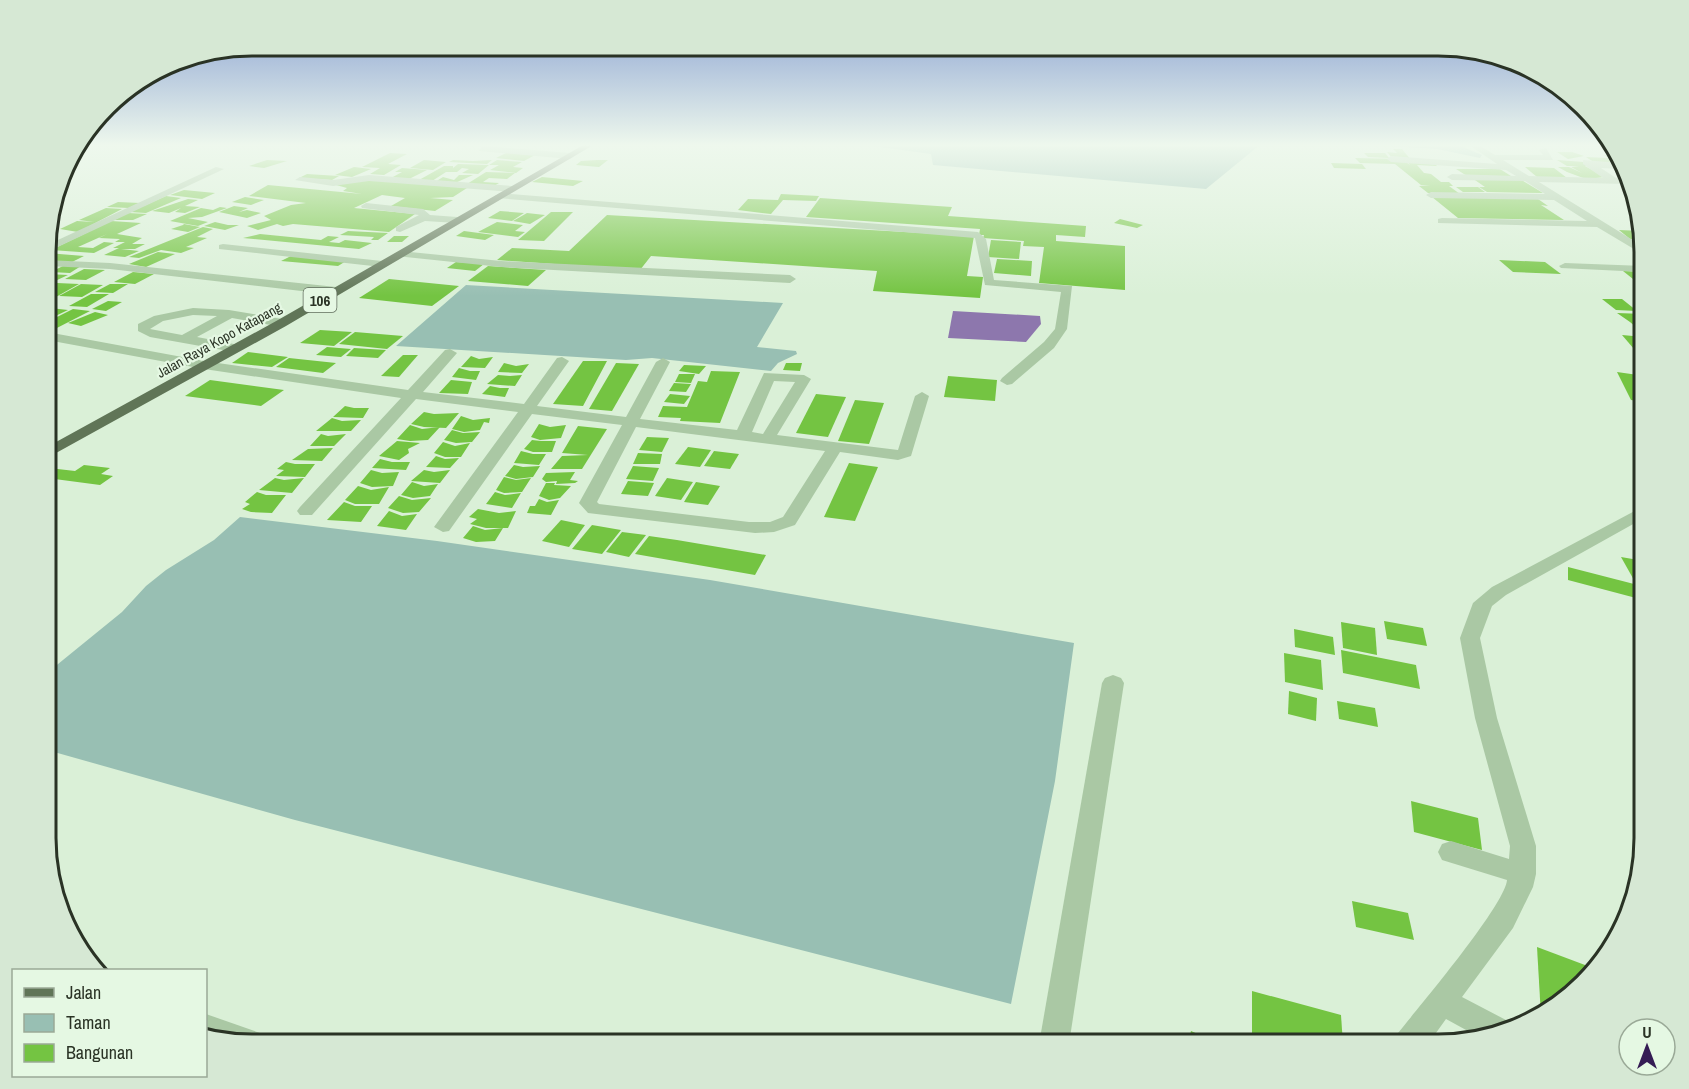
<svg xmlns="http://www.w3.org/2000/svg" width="1689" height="1089" font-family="'Archivo Narrow',sans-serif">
  <rect width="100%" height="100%" fill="#daf0d7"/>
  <g fill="#98bfb3">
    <path d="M858,144H1261L1206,189L933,165L931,154Z"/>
    <path d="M1357,144H1456L1482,155L1480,158L1437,149Z"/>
    <path d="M466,285L783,303L757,347L796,351L797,354L778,363L771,371L652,358L626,360L396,346Z"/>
    <path d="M240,517L437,541L710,580L1074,643L1055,781L1011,1004L295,820L47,750V673L122,612L146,586L166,570L214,540Z"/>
  </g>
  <path fill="#8d77ad" d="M953,311L1040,316L1041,324L1026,342L948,338Z"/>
  <g fill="#74c442">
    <path d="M1393,149H1402L1411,160L1432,161L1437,166L1417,165L1424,173L1418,172L1431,174L1441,182H1449L1453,186H1449L1460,194L1428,193L1419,186L1430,185H1421L1395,164L1360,163L1355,158L1402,159L1410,165L1405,159L1392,158L1387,152L1397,153Z"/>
    <path d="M508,152L535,155L524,161L496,158Z"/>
    <path d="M1557,152H1572L1584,156L1568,159Z"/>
    <path d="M390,153L407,154L388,164L401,165L384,175L370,174L380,168L362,167Z"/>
    <path d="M1364,153H1385L1389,158L1368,157Z"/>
    <path d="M1604,155L1619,156L1621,163H1595L1586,157L1609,158Z"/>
    <path d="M267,160L287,161L264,168L249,166Z"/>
    <path d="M424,160L446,162L433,170L410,168Z"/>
    <path d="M453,160L473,161L492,160L487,164L449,162Z"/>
    <path d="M497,160L522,162L513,167L523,168L516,173L490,170L499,165H489Z"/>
    <path d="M597,160H608L599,167L576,165L581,161Z"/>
    <path d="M1557,160L1584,162L1590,166H1585L1605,177L1586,179L1567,172L1558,167H1569L1582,173L1571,167L1579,166H1567Z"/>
    <path d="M1331,163L1362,164L1366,169L1334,168Z"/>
    <path d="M458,164L489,165L478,174L462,173L469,169L462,168L457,172H446L432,181L419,180L444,166H453V168Z"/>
    <path d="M354,167L371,169L352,177L335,175Z"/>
    <path d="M1525,167L1554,168L1567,178L1537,177Z"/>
    <path d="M402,168L427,170L409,179L391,178L402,172H395Z"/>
    <path d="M1456,169H1500L1511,176H1467Z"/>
    <path d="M486,172L515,173L507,179L489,178L483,182L499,183L494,186L467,184Z"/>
    <path d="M307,174L339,176L332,180L299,178Z"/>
    <path d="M459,175H473L455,183L435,182L443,177L454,180Z"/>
    <path d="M542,177L583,181L573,186L532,182Z"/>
    <path d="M1472,178L1520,179L1543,193L1487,192L1479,187H1485Z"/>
    <path d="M369,179L467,188L453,197L430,198L453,200L435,211L391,206L405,198L382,195L354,208L415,214L389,232L293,224L283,226L277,224L258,230L247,226L271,220L264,216L291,205L306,203L249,196L268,185L362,194L343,191L347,188L336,185Z"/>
    <path d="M1456,187H1478L1485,192H1463Z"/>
    <path d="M184,190L215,193L202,199L170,195Z"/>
    <path d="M781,194L819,196L816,201L783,200L771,214L738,210L748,199L778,200Z"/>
    <path d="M166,196L181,198L146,213L130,212Z"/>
    <path d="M245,197L264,200L251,205L232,202Z"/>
    <path d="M1432,197L1538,199L1548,206L1541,205L1564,220L1458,218Z"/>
    <path d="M820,198L952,207L948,216L1086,226L1085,237L1056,235V241L1125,246V290L1039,283L1044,247L1023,246L1024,241L983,238L984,235H979L980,229L806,217Z"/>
    <path d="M188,199L198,200L185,206L200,207L185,213L175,212L181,208L169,213L152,211Z"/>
    <path d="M118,202L140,203L129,208L107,207Z"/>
    <path d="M234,206L248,208L239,212L247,210L261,213L247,218L219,212Z"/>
    <path d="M220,207L227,208L202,217L188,218L208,222L198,226L170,221L201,208L213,210Z"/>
    <path d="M106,208L122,209L78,232L60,229L77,221L94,222L79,220Z"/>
    <path d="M500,211L524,213L512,221L488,218Z"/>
    <path d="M551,212H573L544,241L518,240Z"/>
    <path d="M128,213L147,214L133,220H114Z"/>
    <path d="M527,213L545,215L530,224L513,221Z"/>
    <path d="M607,215L974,236L967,276L983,277L980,298L873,291L877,271L651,256L640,270L497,260L512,248L569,251Z"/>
    <path d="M1120,219L1143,225L1137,228L1114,223Z"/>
    <path d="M111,221L141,223L117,234L142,238L132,244H145L135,249H121L139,251L125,257L104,255L119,248H113L125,242H115L120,239L99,238L107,234L78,247L93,248L104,242L114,243L94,253L51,250Z"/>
    <path d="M215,222L228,225H239L225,230L204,226Z"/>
    <path d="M497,222L523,225L515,231L525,232L518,237L478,232Z"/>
    <path d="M183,225L184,224L200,227L188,232L171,229Z"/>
    <path d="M203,227L213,229L197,237L207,238L186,247L194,248L181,253L161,250L139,258L129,257Z"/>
    <path d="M1619,230L1642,231L1644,239H1630Z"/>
    <path d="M348,231L388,233L378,240H371L374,237L340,235Z"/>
    <path d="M464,231L494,235L485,240L456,236Z"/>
    <path d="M260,234L321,240L328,236L339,237L329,242L339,243L345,240L372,243L359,249L243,238Z"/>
    <path d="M394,236H409L402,242H387Z"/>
    <path d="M991,240L1021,242L1019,259L988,257Z"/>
    <path d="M158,252L175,254L146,267L129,264Z"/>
    <path d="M47,253L84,256L70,263L47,261Z"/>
    <path d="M291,256L346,261L338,266L281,261Z"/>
    <path d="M997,259L1032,261L1031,276L994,273Z"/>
    <path d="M1499,260L1545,262L1561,274L1513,272Z"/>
    <path d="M456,262L484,264L475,271L447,268Z"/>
    <path d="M63,266H81L70,273L51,272Z"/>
    <path d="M488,266L546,270L528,286L468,281Z"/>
    <path d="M84,269L105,270L86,280L65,279Z"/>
    <path d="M1623,271L1644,272V283H1638Z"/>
    <path d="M133,272L154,274L135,284L114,282Z"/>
    <path d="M48,274L68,275L55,281H47Z"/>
    <path d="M389,279L459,286L432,306L359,298Z"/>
    <path d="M57,283L79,284L47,302V288Z"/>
    <path d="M81,284L103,285L82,297L59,296Z"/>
    <path d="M110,284H128L113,293L95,292Z"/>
    <path d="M91,294H109L87,307L69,306Z"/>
    <path d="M1602,299H1622L1637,311L1616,310Z"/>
    <path d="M108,301L122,302L106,311L92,309Z"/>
    <path d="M50,308L68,310L47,320V309Z"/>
    <path d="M73,309L90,311L51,331H47V322Z"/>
    <path d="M95,312L108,315L81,326L68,323Z"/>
    <path d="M1617,313L1644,314V334L1630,322Z"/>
    <path d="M320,330L352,332L334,346L300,343Z"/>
    <path d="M355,332L403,336L387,349L339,344Z"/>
    <path d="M1622,335L1644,337V349H1634Z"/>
    <path d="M327,347L351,349L341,357L316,355Z"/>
    <path d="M354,348L386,350L378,358L346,356Z"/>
    <path d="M248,352L288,357L272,367L232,363Z"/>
    <path d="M403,355H418L399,377L381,376Z"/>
    <path d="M471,356L479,359L493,357L485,368L461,367Z"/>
    <path d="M289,358L336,363L323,373L276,367Z"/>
    <path d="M583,361H607L583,406L553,404Z"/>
    <path d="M504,363L516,366L529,364L522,373L498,372Z"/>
    <path d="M616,363L639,364L612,411L589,409Z"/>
    <path d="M786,363H802L800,371L783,370Z"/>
    <path d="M684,365L706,366L699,374L679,371Z"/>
    <path d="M459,368L470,371H480L476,380L452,377Z"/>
    <path d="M711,371L740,372L720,423L680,421L681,418L658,417L663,406L687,407L698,381L707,382Z"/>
    <path d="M1617,372L1638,375L1644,386V402L1631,400Z"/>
    <path d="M679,374H695L691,383L675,382Z"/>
    <path d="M498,375L510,376L522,375L515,386L487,384Z"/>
    <path d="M948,376L997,380L995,401L944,397Z"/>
    <path d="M210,380L284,390L261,406L185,396Z"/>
    <path d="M451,380L472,382L468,394L439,393Z"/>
    <path d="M674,383L691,384L686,392L669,391Z"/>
    <path d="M490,386L500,388H509L505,397L482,394Z"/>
    <path d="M670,394L690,396L684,404L664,402Z"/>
    <path d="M816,394L846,397L828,437L796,433Z"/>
    <path d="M855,400L884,403L869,444L838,441Z"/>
    <path d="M345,406L354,408H369L363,418L333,417Z"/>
    <path d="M424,412L434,414L459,413L446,428L424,427L411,424Z"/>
    <path d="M461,416L473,420L490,418L489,423L484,422L480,430L464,432L452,429Z"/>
    <path d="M332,418L342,421L361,420L351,431H316Z"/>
    <path d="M539,424L550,427L566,425L561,438L540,440L531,437Z"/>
    <path d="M410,425L422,429L440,427L428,440L410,441L397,439Z"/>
    <path d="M578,426L607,429L582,469H551L562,456L588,455L562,453Z"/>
    <path d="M452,430L463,433L480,432L472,442L456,443L444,440Z"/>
    <path d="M321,434L328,436L346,434L334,446H310Z"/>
    <path d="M647,437L669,438L662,452L639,450Z"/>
    <path d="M532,440L541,441H556L552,452H533L524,449Z"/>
    <path d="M397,441L420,443L408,449L409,453L399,460L379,456Z"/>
    <path d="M443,442L455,446L470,443L461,457H445L434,453Z"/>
    <path d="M688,447L711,450L700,467L675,464Z"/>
    <path d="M333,448L322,461L292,460L308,449Z"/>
    <path d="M521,451L533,454H546L539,465L514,463Z"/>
    <path d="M714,451L739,454L730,469L704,466Z"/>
    <path d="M638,453L662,454L660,464H633Z"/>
    <path d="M436,456L445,459L459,458L450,468L426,467Z"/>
    <path d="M380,459L392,462H410L406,470L372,468Z"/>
    <path d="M286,462L295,464H315L305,477L276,476L284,470L277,469Z"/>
    <path d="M849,463L878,467L855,521L824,517Z"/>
    <path d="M84,465L110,468L101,474L113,476L100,485L47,478L49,468L75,471Z"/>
    <path d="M514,465L523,467L540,466L533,477L516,479L505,476Z"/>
    <path d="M633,466L659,468L653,481L626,479Z"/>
    <path d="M371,470L382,473L399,472L393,486L372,487L360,483Z"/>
    <path d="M424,470L434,472L450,470L440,483L411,481Z"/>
    <path d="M575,472L570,480L578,481L575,483L556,484L557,481L546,482L542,479L546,473Z"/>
    <path d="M504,477L516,480L531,478L522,492L504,493L496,490Z"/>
    <path d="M275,478L284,480L304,478L292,493L259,490Z"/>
    <path d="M667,478L693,482L681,500L655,496Z"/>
    <path d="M628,481L654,483L648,496L621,494Z"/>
    <path d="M412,482L424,486L438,484L430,496L413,498L401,495Z"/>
    <path d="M696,482L720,486L708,505L684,502Z"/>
    <path d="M546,483H555L554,485L571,486L560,498L549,500L539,496Z"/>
    <path d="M358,486L371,490L389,487L379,504H355L345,500Z"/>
    <path d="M257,492L266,495H286L272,513L251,512L242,509L250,504L245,502Z"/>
    <path d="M495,492L505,495L521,493L512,508L486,504Z"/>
    <path d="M399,496L412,500L431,498L419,512L403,513L388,508Z"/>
    <path d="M539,499L547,502L559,500L551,515L527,513L530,506H535Z"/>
    <path d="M344,502L355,506H372L361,522L327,520Z"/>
    <path d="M478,509L499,513L516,511L508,528H486L470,524L477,519L469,517Z"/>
    <path d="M389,511L402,516L417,514L406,530L377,526Z"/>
    <path d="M561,520L585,525L569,547L542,541Z"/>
    <path d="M592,525L621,530L602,554L572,549Z"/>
    <path d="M473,526L485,530L503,528L495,541L476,542L463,538Z"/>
    <path d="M622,532L646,535L629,557L606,552Z"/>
    <path d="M649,536L677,540L766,555L755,575L635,554Z"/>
    <path d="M1621,557L1644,561V598Z"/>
    <path d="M1568,567L1634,584L1636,598L1568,580Z"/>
    <path d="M1384,621L1423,628L1427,646L1387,639Z"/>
    <path d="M1341,622L1375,628L1377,655L1343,648Z"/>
    <path d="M1294,629L1333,637L1335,655L1295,647Z"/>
    <path d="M1341,650L1416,665L1420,689L1343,673Z"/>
    <path d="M1284,653L1321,660L1323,690L1285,682Z"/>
    <path d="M1289,691L1317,698L1316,721L1288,714Z"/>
    <path d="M1337,701L1375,708L1378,727L1339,719Z"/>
    <path d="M1411,801L1478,818L1482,850L1414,832Z"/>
    <path d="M1352,901L1408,913L1414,940L1356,927Z"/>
    <path d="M1537,947L1593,968L1541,1016Z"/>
    <path d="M1252,991L1341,1015L1343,1044L1252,1043Z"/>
    <path d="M1191,1031L1220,1044H1188Z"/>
  </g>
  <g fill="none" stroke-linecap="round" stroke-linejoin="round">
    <g fill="#aac8a4" fill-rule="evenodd">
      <path d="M1468,144H1477L1495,155H1543L1539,150L1546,148L1553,160H1503L1529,176L1603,178L1583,164V160L1621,163L1623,169L1601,168L1616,178H1625L1627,184L1539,182L1644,247V255L1597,227L1438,223V219L1442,218L1587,221L1554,200L1431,198L1426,195L1431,192L1545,194L1525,181L1452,180L1447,177L1452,174L1516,176L1506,170L1391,162L1387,159L1391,156L1497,164Z"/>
      <path d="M482,146L570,153L574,156L570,159L479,151Z"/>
      <path d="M216,167L224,169L47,252V245Z"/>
      <path d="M369,175L512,186L517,189L512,192L369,181L333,186L295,180L300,177L333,180Z"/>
      <path d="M500,193L978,232L986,239L994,280L1072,286L1067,329L1054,348L1012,384L1007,385L1000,381L1002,378L1044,342L1055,329L1061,292L985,285L975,238L497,198L495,196Z"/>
      <path d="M366,203L423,209L430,215L457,217L462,220L457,223L425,221L400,232L396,231V227L419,215L362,208L361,206Z"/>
      <path d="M223,244L382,261L388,264L382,267L219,249V245Z"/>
      <path d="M400,251L501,261L790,275L796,279L790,283L501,267L396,256L394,254Z"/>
      <path d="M47,260L110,263L336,287L342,291L336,295L110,269L47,266Z"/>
      <path d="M1565,263L1644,266V272L1561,268L1559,266Z"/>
      <path d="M193,308L229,310L282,319L288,323L282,327L232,318L197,337L239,345V351L234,352L150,337L138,331V324L154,316ZM193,315L217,316L182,335L150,329L163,321Z"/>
      <path d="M47,332L204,361L408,390L445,350L450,349L457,353L423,392L524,404L557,358L562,357L569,361L537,406L626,417L656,362L663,358L670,362L640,419L737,430L764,373L804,375L811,379L777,435L898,450L915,396L922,392L929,396L911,456L898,460L840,452L795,525L774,532L755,533L588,513L579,503L622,425L532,414L449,531L443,532L434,527L518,412L416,399L312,515H300L297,511L300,507L401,398L204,369L47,340ZM774,381L795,382L763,434L752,432ZM636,427L825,451L783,517L770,522H749L599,504L597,502Z"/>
      <path d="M1644,506V518L1506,595L1492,606L1480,638L1497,718L1536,846V874L1533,887L1513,928L1462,997L1506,1020L1509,1026L1477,1036L1446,1019L1428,1044H1394L1398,1033C1419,1007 1505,905 1507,880L1442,860L1438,852L1442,844L1451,841L1509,859L1510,846L1475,718L1460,638L1473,603L1492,587Z"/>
      <path d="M1113,675L1121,678L1124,683L1069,1044H1039L1102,683L1105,678Z"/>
      <path d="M206,1014L260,1033L264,1044L206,1038Z"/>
    </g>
    <path fill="#607557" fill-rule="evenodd" d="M585,144H595L286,326L47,458V447L278,320Z"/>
  </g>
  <linearGradient id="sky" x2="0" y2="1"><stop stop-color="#839cd0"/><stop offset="0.49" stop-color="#eef8ed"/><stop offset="1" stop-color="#eef8ed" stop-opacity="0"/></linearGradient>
  <rect width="1689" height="296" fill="url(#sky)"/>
  <g text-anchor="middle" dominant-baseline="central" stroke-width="4.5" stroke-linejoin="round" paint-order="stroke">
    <g font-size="14" fill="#2a3325" stroke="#e5f8e3">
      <text transform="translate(219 340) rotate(-29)">Jalan Raya Kopo Katapang</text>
    </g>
    <rect fill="#e5f8e3" stroke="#626e5e" stroke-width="1.5" x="303.5" y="288" width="33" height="24" rx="4.5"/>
    <g font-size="15" font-weight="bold" fill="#2a3325">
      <text x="320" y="300">106</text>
    </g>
  </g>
  <path d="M0 0H1689V1089H0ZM252 56H1438A196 196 0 0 1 1634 252V838A196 196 0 0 1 1438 1034H252A196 196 0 0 1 56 838V252A196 196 0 0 1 252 56Z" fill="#d6e8d4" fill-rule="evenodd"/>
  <path fill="none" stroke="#2a3325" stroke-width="3" d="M252 56H1438A196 196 0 0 1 1634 252V838A196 196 0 0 1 1438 1034H252A196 196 0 0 1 56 838V252A196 196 0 0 1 252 56Z"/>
  <rect x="12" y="969" width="195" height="108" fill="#e5f8e3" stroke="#9aa997" stroke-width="1.5"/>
  <rect x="24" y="988" width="30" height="9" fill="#607557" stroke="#9aa997" stroke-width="1.5"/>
  <text x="66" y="999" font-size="18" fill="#2a3325">Jalan</text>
  <rect x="24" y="1014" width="30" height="18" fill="#98bfb3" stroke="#9aa997" stroke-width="1.5"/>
  <text x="66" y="1029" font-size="18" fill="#2a3325">Taman</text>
  <rect x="24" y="1044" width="30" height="18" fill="#74c442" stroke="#9aa997" stroke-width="1.5"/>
  <text x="66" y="1059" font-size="18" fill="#2a3325">Bangunan</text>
  <g transform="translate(1647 1047)"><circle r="28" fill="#e5f8e3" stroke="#9aa997" stroke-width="1.5"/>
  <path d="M0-4.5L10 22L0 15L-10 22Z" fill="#341c54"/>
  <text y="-9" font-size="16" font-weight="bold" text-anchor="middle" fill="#2a3325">U</text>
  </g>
</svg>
